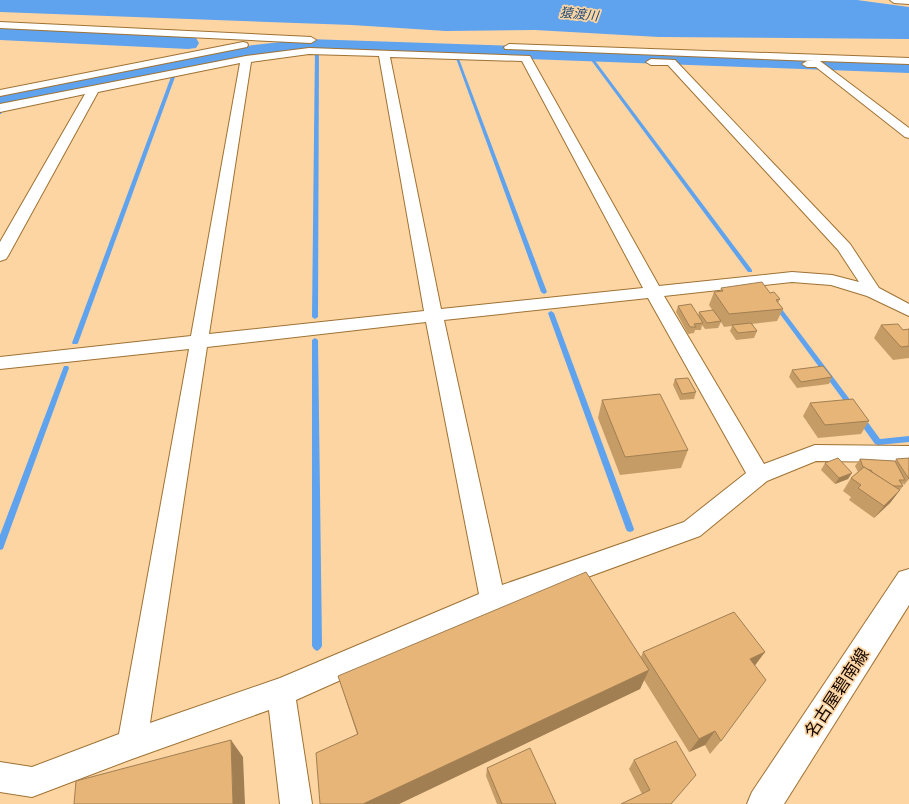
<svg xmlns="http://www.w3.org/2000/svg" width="909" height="804" font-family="'Alegreya Sans','Noto Sans JP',sans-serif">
  <rect width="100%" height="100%" fill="#fdd5a3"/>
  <path fill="#5fa2ee" d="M0,0H857L909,7V39L659,37L535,30L446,31L352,25L0,12Z"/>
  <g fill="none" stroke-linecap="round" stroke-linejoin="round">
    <g fill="#5fa2ee" fill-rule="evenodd">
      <path d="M317,45L319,46L318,317L315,319L312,317L315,46Z"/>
      <path d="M453,50L456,51L547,292L546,293L544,294L541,292Z"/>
      <path d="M588,54H590L752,270V272H748L588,56Z"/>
      <path d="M173,76L175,77L78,343L77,344H73L72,343L171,77Z"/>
      <path d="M9,98L12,99L1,114H0V110Z"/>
      <path d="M776,303L778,304L854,405L856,407L854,409H850L774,306L773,305Z"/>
      <path d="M551,311L554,313L634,529L633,531L630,532L627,531L626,529L548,313Z"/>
      <path d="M315,338L318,340L322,646L320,649L317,651L314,649L312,646V340Z"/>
      <path d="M64,366H68L69,368L4,546L3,549L0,550V535Z"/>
      <path d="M861,416L864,417L880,439L909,436V442L878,445L875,444L857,419L858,417Z"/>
    </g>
    <g fill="#5fa2ee" fill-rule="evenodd">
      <path d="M0,28L188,37L196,38L199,43L196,48L188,49L0,40Z"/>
      <path d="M308,39L909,59V73L308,51L253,59L0,108V94L253,45Z"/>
    </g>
    <defs>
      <g id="street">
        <path d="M890,0H909V4L894,3Z"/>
        <path d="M0,22L311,37L316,40L311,43L0,28Z"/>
        <path d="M243,42L247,43L248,45L247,47L0,96V90Z"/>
        <path d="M509,44L909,58V64L820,61L909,128V138L905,137L816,67H807L802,64L807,61H815L505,49L504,47Z"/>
        <path d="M309,48L530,56L659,286L792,272L832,275L859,282L838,250L668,65H651L646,62L651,59L675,60L850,244L879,288L909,304V316L867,296L831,285L792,282L664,296L764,464L815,445L909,446V462L816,461L767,481L700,536L500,609L296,700L312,804H280L269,710L132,759L32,797L0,792V762L32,767L119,734L189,349L0,369V357L191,336L240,63L98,92L8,256L6,259L0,261V242L85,94L0,112V104L246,56ZM309,54L379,56L424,311L209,334L251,62ZM390,57L522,61L643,288L441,309ZM648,298L746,473L684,522L502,585L444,320ZM426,322L479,594L280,678L150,723L207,347Z"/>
      </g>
      <path id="primary" d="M909,569V605L784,804H747L752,792L899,572Z"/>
    </defs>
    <use href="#street" stroke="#9f7233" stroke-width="2"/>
    <use href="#primary" stroke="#9f7233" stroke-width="2"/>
    <use href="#street" fill="#fff" fill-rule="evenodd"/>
    <use href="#primary" fill="#fff" fill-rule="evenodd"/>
  </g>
  <g fill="#c69c66">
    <path d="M721,288L770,293L780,299L778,303L783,309L777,321L752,324L757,331L754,338L736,340L730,331L732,326L724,327L721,322L718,328L705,329L702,325L701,330H695L694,333L688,334L676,312L678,306L698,316L699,312L717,317L709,305L714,292H720Z"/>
    <path d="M881,325L903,330L909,329V358L893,360L874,338Z"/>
    <path d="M792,370L832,377L829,384L797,388L789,377Z"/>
    <path d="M675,379L696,392L694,399L680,400L673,385Z"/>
    <path d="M602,400L688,450L681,468L620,475L598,418Z"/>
    <path d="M810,403L869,421L861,434L818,438L803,416Z"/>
    <path d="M860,459L895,461L896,459L909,479L904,485L903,483L902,485L903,486L890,503L874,518L849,500L851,497L843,491L851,478L858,472L855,466Z"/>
    <path d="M825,463L848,479L835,484L821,470Z"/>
    <path d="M643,652H765L755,665L721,741L710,754L705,745L689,752L644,680L640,689L399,804H320L357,734L338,676L641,657Z"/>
    <path d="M634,760L672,804L642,794L629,769Z"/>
    <path d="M487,768L556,804H497L486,776Z"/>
  </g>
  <g fill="#a17f53">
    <path d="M852,473L848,479L835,484L839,478Z"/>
    <path d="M900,490L890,503L874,518L884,506Z"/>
    <path d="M765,652L753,668L750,659Z"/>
    <path d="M649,670L640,689L399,804H363Z"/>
    <path d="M715,731L705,745L689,752L699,739Z"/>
    <path d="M231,740L243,757L245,804H233Z"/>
  </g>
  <g fill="#e6b577" stroke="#a17f53">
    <path d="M762,282L770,293L774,292L780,299L776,300L783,309L729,314L714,292L723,291L721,288Z"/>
    <path d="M691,304L703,323L694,324L696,327H690L678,306Z"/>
    <path d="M713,310L721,321L707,323L699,312Z"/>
    <path d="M751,323L757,331L738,333L732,325Z"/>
    <path d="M898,324L903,330L909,329V346L901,347L881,325Z"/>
    <path d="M823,366L832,377L801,382L792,370Z"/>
    <path d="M688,378L696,392L682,394L675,379Z"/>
    <path d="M660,394L688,450L625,457L602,400Z"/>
    <path d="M853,399L869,421L825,425L810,403Z"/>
    <path d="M838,458L852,473L839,478L825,463Z"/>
    <path d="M909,458V479L896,459Z"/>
    <path d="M860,459L895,461L905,480H899L903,486H893L872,472L871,470H869L864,467H863Z"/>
    <path d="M864,467L900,490L884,506L858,488L861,485L851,478Z"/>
    <path d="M586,572L649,670L363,804H320L316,753L358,734L338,676Z"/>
    <path d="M734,612L765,652L750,659L766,680L721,741L715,731L699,739L643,652Z"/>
    <path d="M231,740L233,804H74L76,781Z"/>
    <path d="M676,741L696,775L671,804H621L650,790L634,760Z"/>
    <path d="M530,748L556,804H502L487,768Z"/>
  </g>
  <g text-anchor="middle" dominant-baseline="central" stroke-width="3.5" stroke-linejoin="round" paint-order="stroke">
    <g font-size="13" font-style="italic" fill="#1c4a7b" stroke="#fdd5a3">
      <text transform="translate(579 15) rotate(6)">猿渡川</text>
    </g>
    <g font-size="17" fill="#150800" stroke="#fdd5a3">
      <text transform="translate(837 693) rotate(-57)">名古屋碧南線</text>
    </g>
  </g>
</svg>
